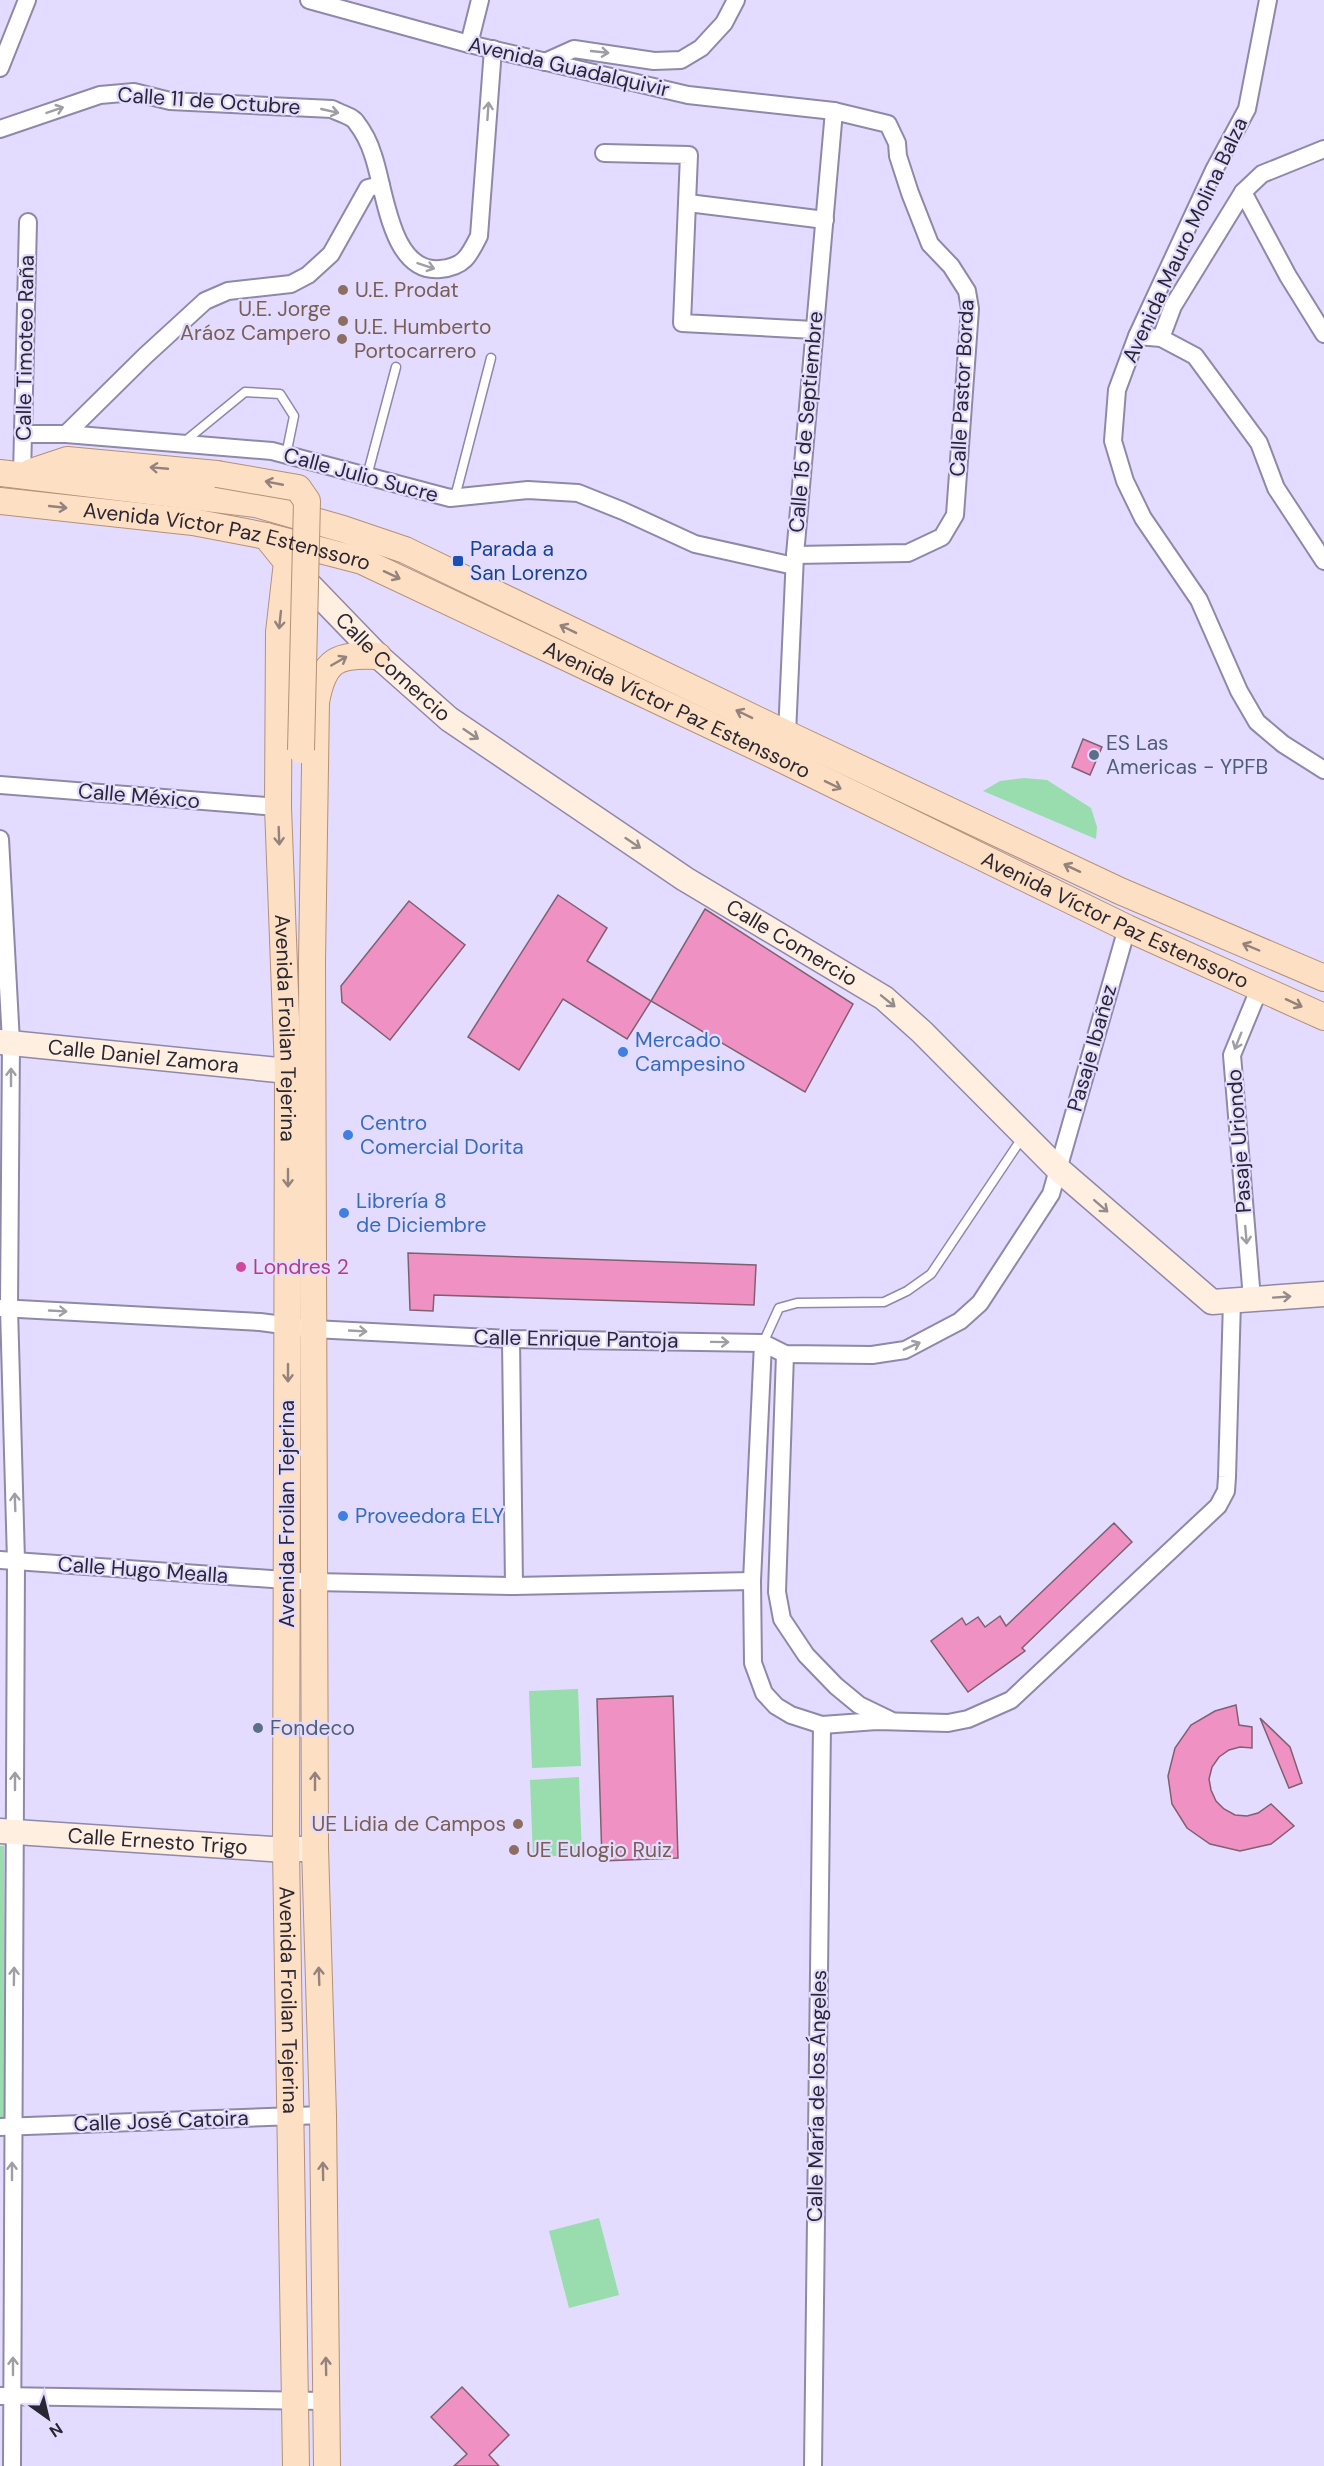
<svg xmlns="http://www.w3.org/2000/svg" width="1324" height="2466" font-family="'DM Sans',sans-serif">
  <rect width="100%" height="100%" fill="#e3dcff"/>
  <g fill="#99dcad">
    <path d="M1024,778L1047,780L1091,808L1097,827L1096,839L983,791L1000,781Z"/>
    <path d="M578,1689L581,1766L532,1768L529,1691Z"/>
    <path d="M579,1777L582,1855L533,1857L530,1780Z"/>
    <path d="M0,1846H4L5,2118H0Z"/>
    <path d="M599,2218L619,2295L569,2308L549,2231Z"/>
  </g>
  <g fill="#ef92c3" stroke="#806070" stroke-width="1.5">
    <path d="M1083,739L1102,747L1090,775L1072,767Z"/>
    <path d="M558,895L607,928L587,961L651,1001L627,1039L563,999L519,1070L468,1037Z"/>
    <path d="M409,901L465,945L390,1040L342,1002L341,986Z"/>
    <path d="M705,909L853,1004L805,1092L651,1001Z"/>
    <path d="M408,1253L756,1265L754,1305L434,1295L433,1311L410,1310Z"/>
    <path d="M1114,1523L1132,1542L1022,1648L1025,1651L968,1692L931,1641L962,1618L966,1625L978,1617L985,1627L1000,1616L1006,1626Z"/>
    <path d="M673,1696L678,1858L602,1861L597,1699Z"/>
    <path d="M1236,1705L1239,1725L1252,1727V1748L1240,1747L1229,1750L1219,1757L1212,1767L1209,1779L1211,1790L1216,1801L1224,1809L1235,1815L1247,1816L1258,1813L1271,1804L1294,1826L1271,1844L1240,1851L1210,1844L1187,1828L1172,1804L1168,1776L1175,1748L1191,1725L1215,1711Z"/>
    <path d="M1260,1718L1290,1747L1302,1783L1289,1788Z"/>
    <path d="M462,2387L509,2435L489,2455L499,2466H454L467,2454L431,2417Z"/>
  </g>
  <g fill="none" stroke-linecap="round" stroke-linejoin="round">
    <defs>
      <g id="lane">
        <path d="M184,442L245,392L280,394L294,416L286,455"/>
        <path d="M367,476L396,367"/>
        <path d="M455,497L491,358"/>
        <path d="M763,1343L779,1308L797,1303L884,1302L907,1291L931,1274L1022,1138"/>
      </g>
      <g id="street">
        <path d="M309,0L469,44L688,95L834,111L888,124L897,143L898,156L910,193L930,244L951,266L967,291L970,309L955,515L942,537L908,553L795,555"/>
        <path d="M1268,0L1247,109L1214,170L1137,336L1117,390L1113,441L1125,481L1143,518L1199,600L1239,691L1257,722L1283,744L1324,770"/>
        <path d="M469,44L480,0"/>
        <path d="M545,62L574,49L654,61L681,60L701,48L724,23L736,0"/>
        <path d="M0,68L27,0"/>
        <path d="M0,129L100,95L134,92L170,101L332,109C339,113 352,116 356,122C363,131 370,145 373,155C385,188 390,274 440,269C464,267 469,256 479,236L493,49"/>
        <path d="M604,153L689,155L682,323L814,330"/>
        <path d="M1243,192L1288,276L1324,334"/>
        <path d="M688,203L825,220"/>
        <path d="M1137,336L1161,338L1195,356L1259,443L1276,488L1324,561"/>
        <path d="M1161,338L1173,306L1243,192L1262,174L1324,149"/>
        <path d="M23,434H66L272,451L450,498L528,490L578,493L623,511L695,544L794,566"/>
        <path d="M66,434L145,356L205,301L228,291L291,284L308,275L331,254L368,188L381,185"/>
        <path d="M22,475L28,222"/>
        <path d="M787,734L795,555L834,111"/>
        <path d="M0,785L278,807"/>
        <path d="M0,839L11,1042L9,1308L16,1561L12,2466"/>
        <path d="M1252,1299L1232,1055L1260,987"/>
        <path d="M0,1308L260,1322L313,1329L511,1339L763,1343L785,1354L872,1355L905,1350L960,1321L980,1303L1051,1194L1127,928"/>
        <path d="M511,1339L514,1586"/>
        <path d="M763,1343L752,1581L753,1663L764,1693L776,1706L791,1715L822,1725L877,1721L948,1723L968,1719L1011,1700L1218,1506L1226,1491L1227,1477L1232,1301"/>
        <path d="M785,1354L777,1592L782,1619L806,1655L836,1686L859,1705L890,1720"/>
        <path d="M0,1560L314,1582L514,1586L752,1581"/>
        <path d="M0,2127L323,2115"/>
        <path d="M0,2396L326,2401"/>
        <path d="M813,2466L822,1725"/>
      </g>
      <g id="secondary">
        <path id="s1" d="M295,570L378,656L449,719L685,879L884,998L922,1032L1057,1168L1212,1302L1324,1294"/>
        <path id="s2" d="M0,1042L288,1071"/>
        <path id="s3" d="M0,1831L286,1850L315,1848"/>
      </g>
      <g id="primary">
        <path d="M31,472L67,460L217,474"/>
        <path d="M0,473L256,504L343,529L405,550L787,734L1120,891L1324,978"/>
        <path id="s4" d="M0,501L193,522L266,536L362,561L773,755L1127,928L1324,1017"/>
        <path id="s5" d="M266,536L287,562L279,632L278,807L288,1071L286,1850L296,2466"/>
        <path d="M327,2466L323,2115L315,1848L312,962L316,702C324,659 337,654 378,656"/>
      </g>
    </defs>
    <use href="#lane" stroke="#8f88a8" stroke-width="11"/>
    <use href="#street" stroke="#8f88a8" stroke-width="20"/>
    <use href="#secondary" stroke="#8f88a8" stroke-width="27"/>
    <use href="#primary" stroke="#b29178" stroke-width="28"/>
    <use href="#lane" stroke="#fff" stroke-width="8"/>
    <use href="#street" stroke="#fff" stroke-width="16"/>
    <use href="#secondary" stroke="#feefe1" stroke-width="24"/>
    <use href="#primary" stroke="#fddfc4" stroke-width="26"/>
    <defs>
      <path id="primary-bridge" d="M217,474L298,488L307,501L301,750"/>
    </defs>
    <use href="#primary-bridge" stroke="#b29178" stroke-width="28" stroke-linecap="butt"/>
    <use href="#primary-bridge" stroke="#fddfc4" stroke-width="26"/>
  </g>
  <defs><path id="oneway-shaft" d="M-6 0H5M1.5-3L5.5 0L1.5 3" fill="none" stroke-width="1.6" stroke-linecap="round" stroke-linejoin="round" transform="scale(1.5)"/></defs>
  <g stroke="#9f9ea4">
    <use href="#oneway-shaft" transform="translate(600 52) rotate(6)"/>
    <use href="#oneway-shaft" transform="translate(55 110) rotate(-19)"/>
    <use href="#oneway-shaft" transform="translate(330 111) rotate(13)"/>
    <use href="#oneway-shaft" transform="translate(488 111) rotate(-86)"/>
    <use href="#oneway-shaft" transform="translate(426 266) rotate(18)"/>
    <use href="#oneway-shaft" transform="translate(1238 1041) rotate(112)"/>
    <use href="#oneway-shaft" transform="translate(11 1077) rotate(-90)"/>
    <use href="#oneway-shaft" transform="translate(1246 1235) rotate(85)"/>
    <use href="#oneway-shaft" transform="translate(58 1311) rotate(3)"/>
    <use href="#oneway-shaft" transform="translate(358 1331) rotate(3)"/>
    <use href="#oneway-shaft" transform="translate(720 1342) rotate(1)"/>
    <use href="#oneway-shaft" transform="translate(912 1346) rotate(-24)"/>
    <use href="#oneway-shaft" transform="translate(15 1502) rotate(-92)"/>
    <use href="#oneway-shaft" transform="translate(15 1781) rotate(-90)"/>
    <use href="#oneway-shaft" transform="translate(14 1976) rotate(-89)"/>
    <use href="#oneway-shaft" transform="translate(12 2171) rotate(-90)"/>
    <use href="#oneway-shaft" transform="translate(13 2366) rotate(-90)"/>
  </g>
  <g stroke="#94837c">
    <use href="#oneway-shaft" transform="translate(159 468) rotate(-175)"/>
    <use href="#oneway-shaft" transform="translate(274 483) rotate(-169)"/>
    <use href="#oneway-shaft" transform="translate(58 507) rotate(6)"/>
    <use href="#oneway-shaft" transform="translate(392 575) rotate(25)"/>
    <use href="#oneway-shaft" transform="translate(280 620) rotate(96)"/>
    <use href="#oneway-shaft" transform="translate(568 629) rotate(-154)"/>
    <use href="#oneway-shaft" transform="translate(339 661) rotate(-30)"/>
    <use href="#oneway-shaft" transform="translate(744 714) rotate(-154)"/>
    <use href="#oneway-shaft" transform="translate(833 785) rotate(26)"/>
    <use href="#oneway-shaft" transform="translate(279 836) rotate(88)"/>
    <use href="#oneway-shaft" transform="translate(1072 868) rotate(-155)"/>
    <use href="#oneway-shaft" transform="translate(1251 947) rotate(-157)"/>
    <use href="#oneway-shaft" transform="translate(1294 1003) rotate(25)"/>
    <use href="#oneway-shaft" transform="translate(288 1178) rotate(90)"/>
    <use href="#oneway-shaft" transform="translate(288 1373) rotate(90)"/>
    <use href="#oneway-shaft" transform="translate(315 1781) rotate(-90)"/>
    <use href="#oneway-shaft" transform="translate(319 1976) rotate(-92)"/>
    <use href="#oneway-shaft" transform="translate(323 2171) rotate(-91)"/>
    <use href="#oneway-shaft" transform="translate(326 2366) rotate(-91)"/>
  </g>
  <g stroke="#948b8a">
    <use href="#oneway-shaft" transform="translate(471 734) rotate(34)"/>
    <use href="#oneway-shaft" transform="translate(633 843) rotate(34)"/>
    <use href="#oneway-shaft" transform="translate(888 1001) rotate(39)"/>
    <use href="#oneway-shaft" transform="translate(1101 1206) rotate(41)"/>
    <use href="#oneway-shaft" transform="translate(1282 1297) rotate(-4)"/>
  </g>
  <g fill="#8d6e63" stroke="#e3dcff" stroke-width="2">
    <circle cx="343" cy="290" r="6"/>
    <circle cx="343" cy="321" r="6"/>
    <circle cx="342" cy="339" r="6"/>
    <circle cx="518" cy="1824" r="6"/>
    <circle cx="514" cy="1850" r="6"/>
  </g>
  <rect fill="#1a4fb4" stroke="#e3dcff" stroke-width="2" x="452" y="555" width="12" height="12" rx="3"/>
  <g fill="#5c6f8a" stroke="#e3dcff" stroke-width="2">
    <circle cx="1094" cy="755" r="6"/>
    <circle cx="258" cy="1728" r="6"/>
  </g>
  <g fill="#3f7fe0" stroke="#e3dcff" stroke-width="2">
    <circle cx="623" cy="1052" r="6"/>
    <circle cx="348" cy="1135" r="6"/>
    <circle cx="344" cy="1213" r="6"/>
    <circle cx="343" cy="1516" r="6"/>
  </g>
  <circle fill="#d1479c" stroke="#e3dcff" stroke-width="2" cx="241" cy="1267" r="6"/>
  <g text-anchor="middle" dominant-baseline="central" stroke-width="4.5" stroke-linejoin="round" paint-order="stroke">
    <g font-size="21" fill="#2a2734" stroke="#e3dcff">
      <text transform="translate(569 67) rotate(13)">Avenida Guadalquivir</text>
      <text transform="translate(209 101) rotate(4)">Calle 11 de Octubre</text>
      <text transform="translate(1185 240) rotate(-65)">Avenida Mauro Molina Balza</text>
      <text transform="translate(25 348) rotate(-89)">Calle Timoteo Raña</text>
      <text transform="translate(962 388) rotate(-87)">Calle Pastor Borda</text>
      <text transform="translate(806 422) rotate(-85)">Calle 15 de Septiembre</text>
      <text transform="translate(361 475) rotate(15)">Calle Julio Sucre</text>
      <text stroke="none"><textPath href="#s4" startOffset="230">Avenida Víctor Paz Estenssoro</textPath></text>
      <text stroke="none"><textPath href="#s1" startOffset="138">Calle Comercio</textPath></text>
      <text stroke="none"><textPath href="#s4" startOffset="716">Avenida Víctor Paz Estenssoro</textPath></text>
      <text transform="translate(139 796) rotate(5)">Calle México</text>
      <text stroke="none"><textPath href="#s4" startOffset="1202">Avenida Víctor Paz Estenssoro</textPath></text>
      <text stroke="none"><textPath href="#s1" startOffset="624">Calle Comercio</textPath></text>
      <text stroke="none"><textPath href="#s5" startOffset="500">Avenida Froilan Tejerina</textPath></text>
      <text transform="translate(1092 1048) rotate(-74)">Pasaje Ibañez</text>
      <text stroke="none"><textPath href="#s2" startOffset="144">Calle Daniel Zamora</textPath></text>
      <text transform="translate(1239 1141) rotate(-94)">Pasaje Uriondo</text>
      <text transform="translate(576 1339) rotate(1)">Calle Enrique Pantoja</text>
      <text transform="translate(287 1514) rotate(-90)">Avenida Froilan Tejerina</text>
      <text transform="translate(143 1570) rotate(4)">Calle Hugo Mealla</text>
      <text stroke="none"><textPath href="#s3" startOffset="158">Calle Ernesto Trigo</textPath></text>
      <text stroke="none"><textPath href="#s5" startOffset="1472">Avenida Froilan Tejerina</textPath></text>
      <text transform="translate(817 2096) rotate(-89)">Calle María de los Ángeles</text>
      <text transform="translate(161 2121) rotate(-2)">Calle José Catoira</text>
    </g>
    <g font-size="21" fill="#785e54" stroke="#e3dcff" text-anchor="start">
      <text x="355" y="290">U.E. Prodat</text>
      <text x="331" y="309" text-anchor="end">U.E. Jorge<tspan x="331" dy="24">Aráoz Campero</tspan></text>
      <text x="354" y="327">U.E. Humberto<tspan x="354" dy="24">Portocarrero</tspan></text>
      <text x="506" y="1824" text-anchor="end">UE Lidia de Campos</text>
      <text x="526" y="1850">UE Eulogio Ruiz</text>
    </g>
    <g font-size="21" fill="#164399" stroke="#e3dcff" text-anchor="start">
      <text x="470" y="549">Parada a<tspan x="470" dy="24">San Lorenzo</tspan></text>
    </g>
    <g font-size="21" fill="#4e5e75" stroke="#e3dcff" text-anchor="start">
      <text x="1106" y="743">ES Las<tspan x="1106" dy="24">Americas - YPFB</tspan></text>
      <text x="270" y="1728">Fondeco</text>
    </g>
    <g font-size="21" fill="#366cbe" stroke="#e3dcff" text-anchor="start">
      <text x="635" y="1040">Mercado<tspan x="635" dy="24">Campesino</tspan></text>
      <text x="360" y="1123">Centro<tspan x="360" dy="24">Comercial Dorita</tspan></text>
      <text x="356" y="1201">Librería 8<tspan x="356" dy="24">de Diciembre</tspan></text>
      <text x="355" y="1516">Proveedora ELY</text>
    </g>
    <g font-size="21" fill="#b23c85" stroke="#e3dcff" text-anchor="start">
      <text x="253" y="1267">Londres 2</text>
    </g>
  </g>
  <g transform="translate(48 2418) rotate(146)" stroke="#e3dcff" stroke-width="4.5" paint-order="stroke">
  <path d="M0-4.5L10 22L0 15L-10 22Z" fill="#2a2734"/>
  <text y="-9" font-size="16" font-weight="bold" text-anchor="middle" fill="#2a2734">N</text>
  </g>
</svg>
